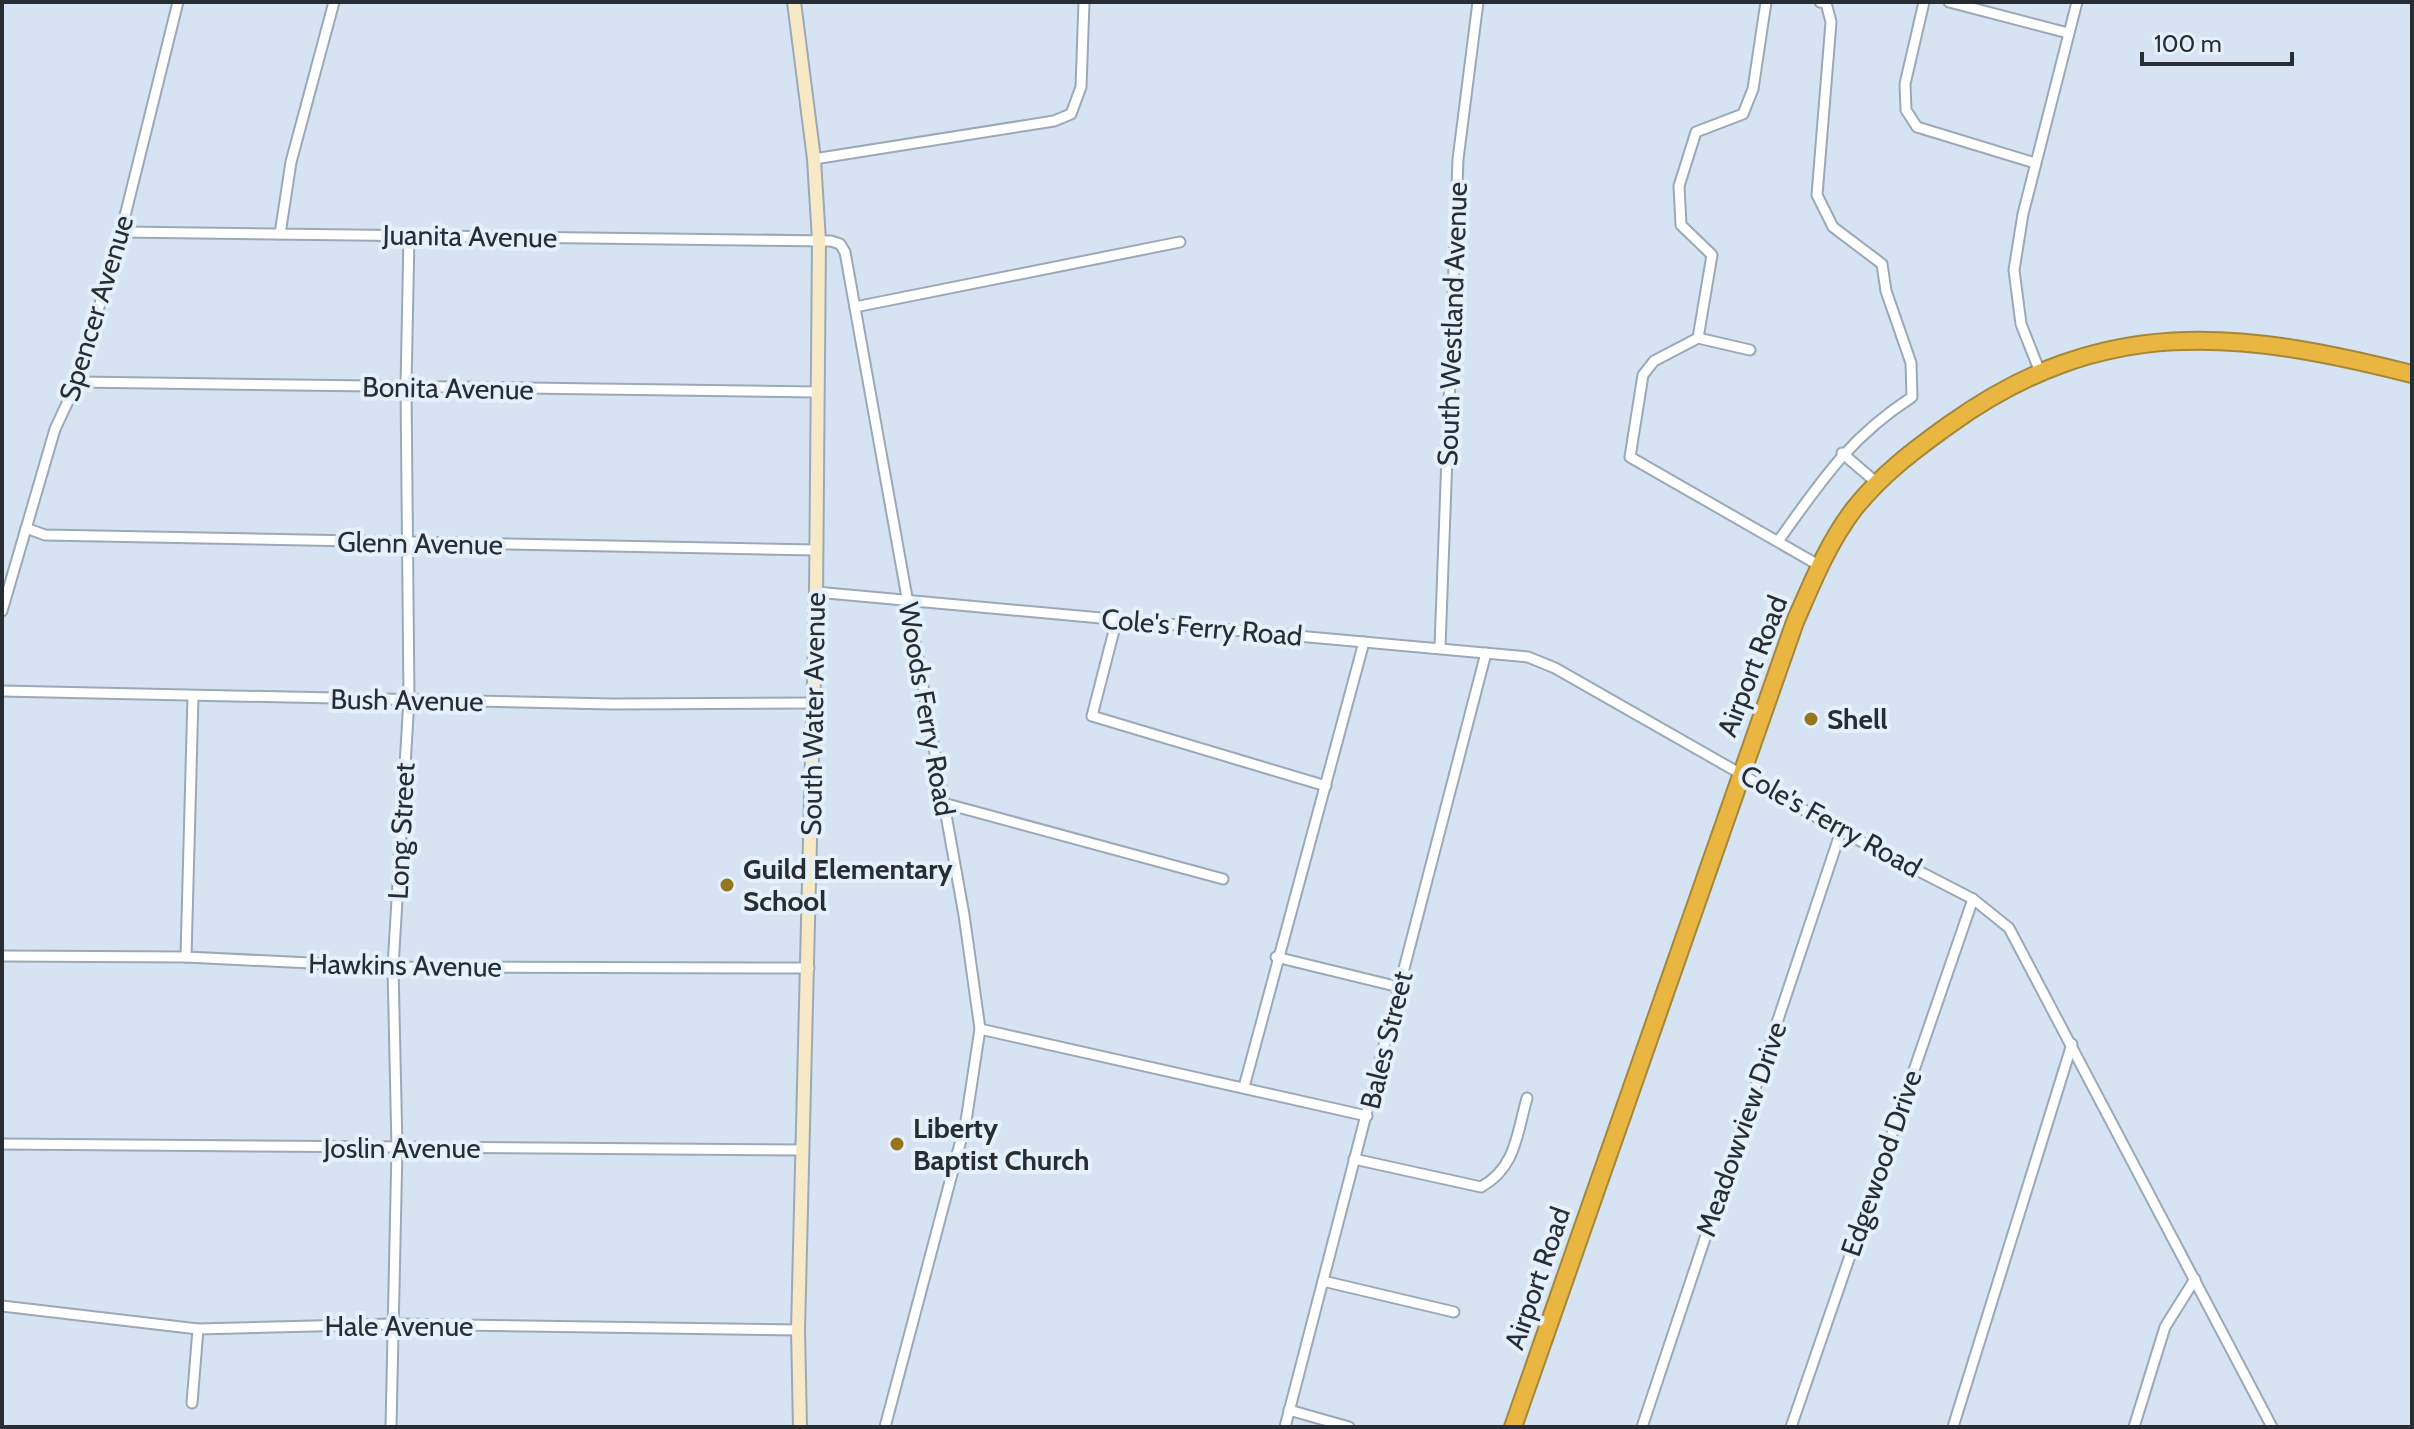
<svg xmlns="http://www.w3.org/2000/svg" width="2414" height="1429" font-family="Cabin,sans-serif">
  <rect width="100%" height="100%" fill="#d5e3f2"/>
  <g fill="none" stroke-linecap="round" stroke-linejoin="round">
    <defs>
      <g id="street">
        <path d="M1766,2L1753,89L1743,114L1696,132L1679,186L1681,225L1712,255L1698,338L1654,361L1643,375L1630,457L1820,566"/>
        <path d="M1924,2L1905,84L1906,110L1917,127L2035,163"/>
        <path d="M1949,2L2068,33"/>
        <path d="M814,159L1054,121L1071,114L1081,87L1084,2"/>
        <path d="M121,232L831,241L840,244L845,252L964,915L980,1029L966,1121L885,1427"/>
        <path d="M280,234L291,162L334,2"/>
        <path d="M855,307L1180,242"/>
        <path d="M1698,338L1750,350"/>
        <path d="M2040,372L2021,324L2014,270L2023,214L2077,2"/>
        <path d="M77,382L818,392"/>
        <path d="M1842,453L1877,483"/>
        <path d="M26,528L45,535L816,550"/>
        <path d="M1779,540C1822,480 1849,438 1912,397L1911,363L1886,291L1882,264L1833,227L1817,195L1831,22L1826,3L1820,2"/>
        <path d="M816,592L1528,657L1555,668L1841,831L1973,899L2009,928L2272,1427"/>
        <path d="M2,611L55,429L77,382L121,232L178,2"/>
        <path d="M1117,619L1092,716L1326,786"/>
        <path d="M1440,647L1458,159L1478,2"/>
        <path d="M2,691L613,704L812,703"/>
        <path d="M943,803L1223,879"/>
        <path d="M2,956L186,957L393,967L809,968"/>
        <path d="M186,957L193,696"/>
        <path d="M1276,957L1399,987"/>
        <path d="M980,1029L1367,1116"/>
        <path d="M1244,1087L1364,642"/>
        <path d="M2,1144L801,1150"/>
        <path d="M1354,1159L1481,1187C1516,1168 1517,1133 1527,1098"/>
        <path d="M1323,1281L1454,1312"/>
        <path d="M2,1306L198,1329L393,1324L798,1330"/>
        <path d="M192,1403L198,1329"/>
        <path d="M1289,1410L1349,1427"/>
        <path d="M391,1427L397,1148L393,967L409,699L406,387L409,236"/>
        <path d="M1285,1427L1486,653"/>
        <path d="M1642,1427L1841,831"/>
        <path d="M1791,1427L1973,899"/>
        <path d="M1953,1427L2072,1044"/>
        <path d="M2134,1427L2165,1327L2195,1279"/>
      </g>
      <path id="secondary" d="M794,2L814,159L819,241L816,596L798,1330L800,1427"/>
      <path id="highway" d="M1513,1427L1795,622C1812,583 1828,543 1854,509C1881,475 1914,450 1949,425C2103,314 2238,330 2412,374"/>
    </defs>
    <use href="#street" stroke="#9ba9b7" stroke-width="13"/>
    <use href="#secondary" stroke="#9ba9b7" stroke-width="16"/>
    <use href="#highway" stroke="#a5873c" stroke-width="20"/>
    <use href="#street" stroke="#fff" stroke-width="9"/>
    <use href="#secondary" stroke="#f8e9c6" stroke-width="12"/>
    <use href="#highway" stroke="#e9b741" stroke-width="16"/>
  </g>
  <g fill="#97741e" stroke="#e4f0fc" stroke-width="3">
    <circle cx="1811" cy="719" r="8"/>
    <circle cx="727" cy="885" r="8"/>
    <circle cx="897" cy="1144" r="8"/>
  </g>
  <g text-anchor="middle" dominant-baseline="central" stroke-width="8" stroke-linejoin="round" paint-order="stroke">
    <g font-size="28" fill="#272d32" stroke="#e4f0fc">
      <text transform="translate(470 236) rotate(1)">Juanita Avenue</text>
      <text transform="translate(96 308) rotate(-73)">Spencer Avenue</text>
      <text transform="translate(1452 324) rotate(-88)">South Westland Avenue</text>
      <text transform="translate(448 388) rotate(1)">Bonita Avenue</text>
      <text transform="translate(420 543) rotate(1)">Glenn Avenue</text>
      <text transform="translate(1202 627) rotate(5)">Cole's Ferry Road</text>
      <text transform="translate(1752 666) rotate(-69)">Airport Road</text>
      <text transform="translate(407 700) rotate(1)">Bush Avenue</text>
      <text transform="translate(927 709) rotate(80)">Woods Ferry Road</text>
      <text transform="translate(813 714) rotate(-89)">South Water Avenue</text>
      <text transform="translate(1831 821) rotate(29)">Cole's Ferry Road</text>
      <text transform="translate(401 831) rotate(-87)">Long Street</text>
      <text transform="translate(405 965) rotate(1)">Hawkins Avenue</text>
      <text transform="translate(1386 1040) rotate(-76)">Bales Street</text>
      <text transform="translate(1741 1129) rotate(-71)">Meadowview Drive</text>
      <text x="402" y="1148">Joslin Avenue</text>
      <text transform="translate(1881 1163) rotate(-71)">Edgewood Drive</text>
      <text transform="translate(1537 1278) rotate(-71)">Airport Road</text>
      <text x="399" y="1326">Hale Avenue</text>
    </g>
    <g font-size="28" font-weight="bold" fill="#272d32" stroke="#e4f0fc" text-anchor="start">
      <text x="1827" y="719">Shell</text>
      <text x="743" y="869">Guild Elementary<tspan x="743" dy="32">School</tspan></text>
      <text x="913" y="1128">Liberty<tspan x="913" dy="32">Baptist Church</tspan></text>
    </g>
  </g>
  <rect width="2414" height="1429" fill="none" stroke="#272d32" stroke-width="8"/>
  <path d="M2142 52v12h150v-12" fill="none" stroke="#272d32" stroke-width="4"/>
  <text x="2154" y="52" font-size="24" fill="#272d32" stroke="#e4f0fc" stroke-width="6" paint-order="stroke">100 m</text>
</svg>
